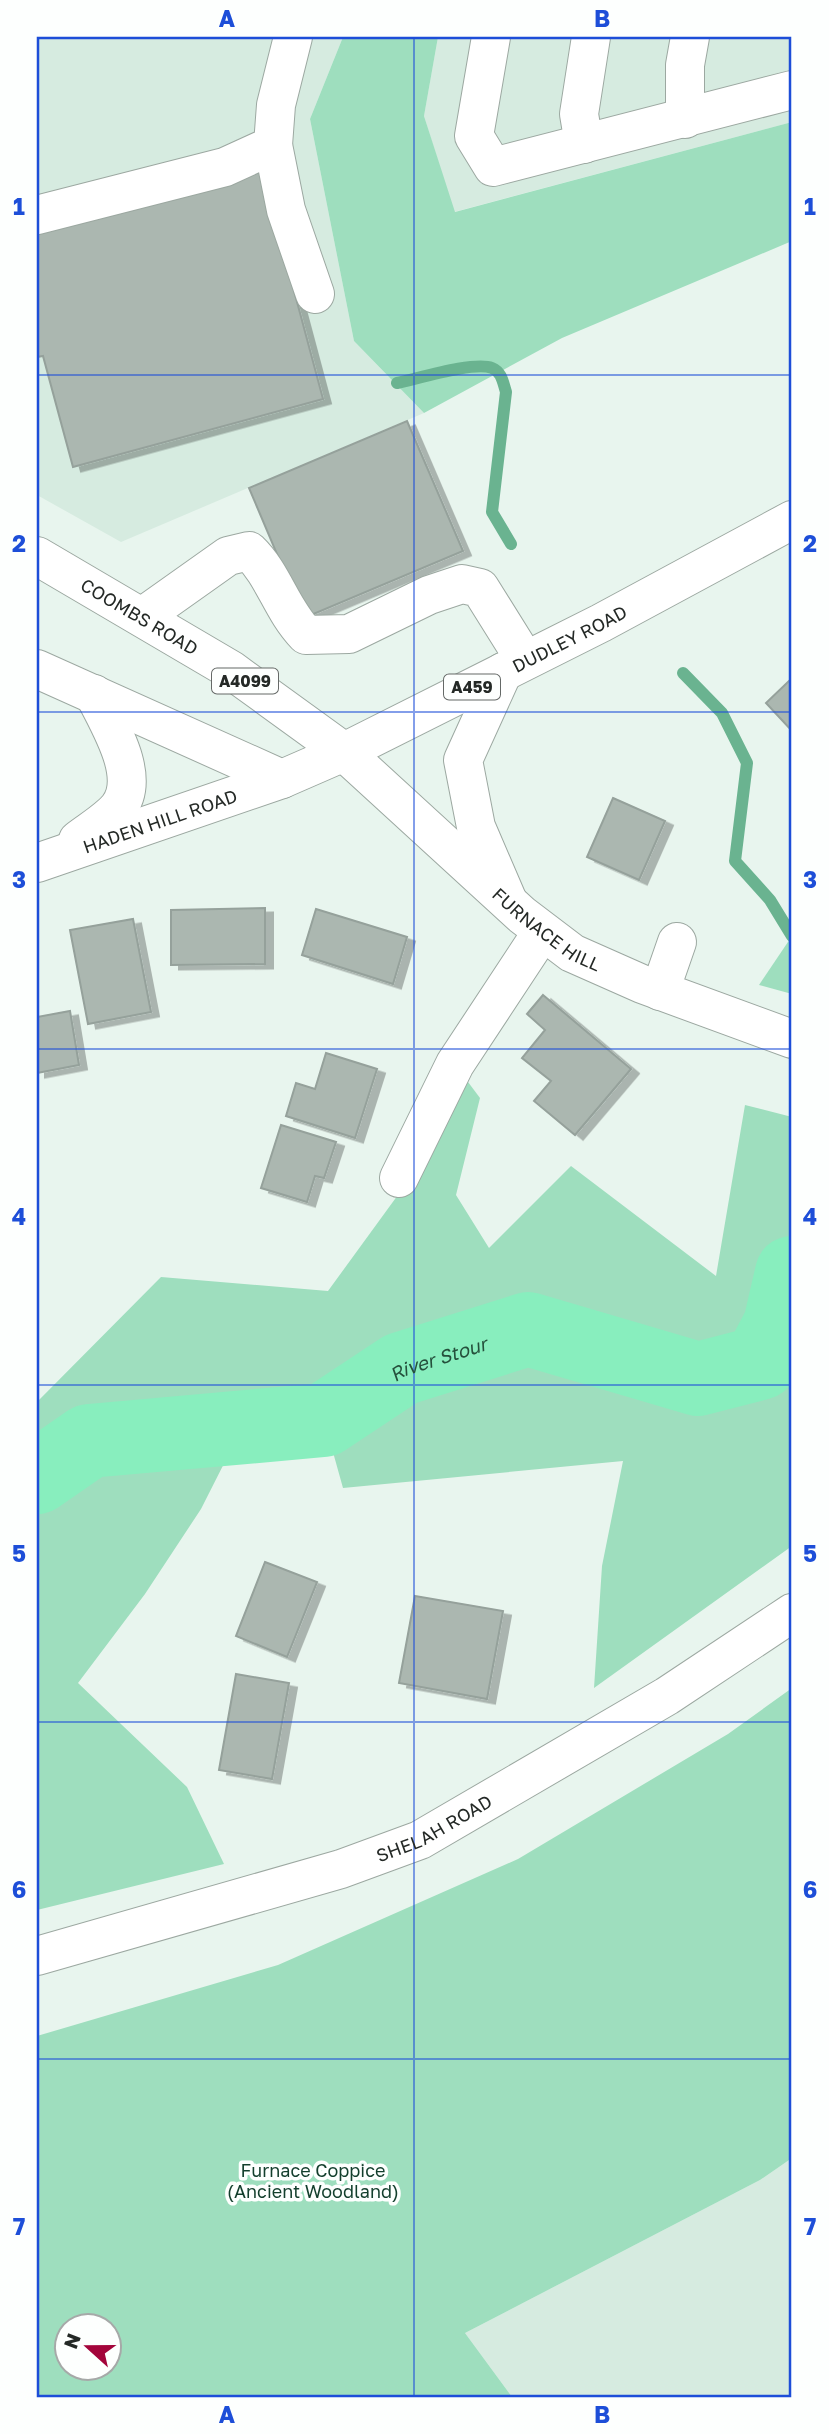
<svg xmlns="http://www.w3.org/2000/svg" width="829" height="2434" font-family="'Golos Text',sans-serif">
  <defs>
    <filter id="shadow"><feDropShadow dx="8" dy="4.5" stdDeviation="0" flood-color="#0004"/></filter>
  </defs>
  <rect width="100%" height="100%" fill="#e8f5ee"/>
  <g fill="#d6ebe0">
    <path d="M37,37H343L310,119L354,341L424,413L121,542L37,495Z"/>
    <path d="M438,37H792V122L454,212L424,116Z"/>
    <path d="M792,2158V2397H512L465,2333L760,2180Z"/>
  </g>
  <g fill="#9edebe" fill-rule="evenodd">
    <path d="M343,37H438L424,116L455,212L792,122V241L562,338L424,413L354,341L310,119Z"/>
    <path d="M792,936V994L759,985Z"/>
    <path d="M465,1078L480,1098L456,1195L489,1248L571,1166L716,1276L745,1105L792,1117V1546L594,1688L602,1566L623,1461L343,1488L324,1420L242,1428L201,1509L145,1594L78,1683L187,1787L224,1864L37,1910V1402L161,1277L328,1291L403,1188Z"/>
    <path d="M792,1688V2158L760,2180L465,2333L512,2397H37V2036L278,1965L518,1859L728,1734ZM66,2326H108V2368H66Z"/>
  </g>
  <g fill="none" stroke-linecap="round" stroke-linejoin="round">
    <g stroke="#6ab390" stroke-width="12">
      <path d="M397,383C417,379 474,361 492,368C502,372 503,383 506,392L492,512L511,544"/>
      <path d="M683,673L722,713L747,763L735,861L770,900L792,936"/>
    </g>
    <path stroke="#88eebe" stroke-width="74" id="s1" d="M37,1477L89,1441L324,1420L401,1369L528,1329L698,1379L760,1363L780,1325L792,1273"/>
  </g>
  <g fill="#abb7b0" stroke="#95a19b" stroke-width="2" filter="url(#shadow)">
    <path d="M262,171L323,399L73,467L43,356L37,357V232Z"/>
    <path d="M407,421L463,551L304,618L249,488Z"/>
    <path d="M792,678V731L766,703Z"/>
    <path d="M613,798L665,821L639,880L587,857Z"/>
    <path d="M265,908V964L171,965V910Z"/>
    <path d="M316,909L407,937L393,984L302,955Z"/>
    <path d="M133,919L151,1012L88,1024L70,930Z"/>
    <path d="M543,995L631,1069L575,1135L534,1101L551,1081L522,1058L545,1030L527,1014Z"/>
    <path d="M70,1011L79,1065L37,1073V1017Z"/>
    <path d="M326,1053L377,1069L355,1138L286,1116L296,1083L315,1089Z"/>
    <path d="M281,1125L336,1142L324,1178L315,1176L307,1202L261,1188Z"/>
    <path d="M265,1562L317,1582L287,1657L236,1636Z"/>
    <path d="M415,1596L503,1611L487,1699L399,1683Z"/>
    <path d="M236,1674L289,1683L272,1779L219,1770Z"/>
  </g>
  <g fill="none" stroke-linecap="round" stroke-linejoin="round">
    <defs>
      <g id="minor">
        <path d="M491,37L474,136L493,167L792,90"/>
        <path d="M685,119V65L690,37"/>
        <path d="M584,144L579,114L591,37"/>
        <path d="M273,145L286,210L315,294"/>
        <path d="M37,215L225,167L273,145L276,105L293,37"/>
        <path d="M142,617L228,556L249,551C274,575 281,609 306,635L349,634L429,595L462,584L480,588L525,660"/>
        <path id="s2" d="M344,752L522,915L572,953L642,984L792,1039"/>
        <path d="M660,991L677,942"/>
        <path d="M399,1178L455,1064L542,932"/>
        <path id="s3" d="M37,1956L341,1869L420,1840L667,1696L792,1613"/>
      </g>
      <g id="major">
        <path id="s4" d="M37,556L231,670L344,752"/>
        <path d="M37,669L282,779"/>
        <path d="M503,672L463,760L476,827L507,899"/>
        <path d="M78,840C91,830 108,820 118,808C143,777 108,723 94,694"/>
        <path id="s5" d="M37,863L282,779L344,752L601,623L792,520"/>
      </g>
    </defs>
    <use href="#minor" stroke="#9ca8a1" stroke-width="40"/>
    <use href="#major" stroke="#9ca8a1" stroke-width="40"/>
    <use href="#minor" stroke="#fff" stroke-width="38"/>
    <use href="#major" stroke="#fff" stroke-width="38"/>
  </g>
  <path fill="none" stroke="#1d4ed8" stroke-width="2" stroke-opacity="0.55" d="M414,37V2397M37,375H792M37,712H792M37,1049H792M37,1385H792M37,1722H792M37,2059H792"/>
  <g text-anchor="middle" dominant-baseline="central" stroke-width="7" stroke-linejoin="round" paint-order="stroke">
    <g fill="#fdfffe" stroke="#656967" stroke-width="2">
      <rect x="212" y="668.5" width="66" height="25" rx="5"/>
      <rect x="444" y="674.5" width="56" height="25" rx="5"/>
    </g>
    <g font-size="16" font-weight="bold" fill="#242926">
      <text x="245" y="681">A4099</text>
      <text x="472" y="687">A459</text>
    </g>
    <g font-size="18" fill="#242926" stroke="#fdfffe">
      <text stroke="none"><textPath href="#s4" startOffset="119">COOMBS ROAD</textPath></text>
      <text stroke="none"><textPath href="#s5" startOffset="579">DUDLEY ROAD</textPath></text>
      <text stroke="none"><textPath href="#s5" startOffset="130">HADEN HILL ROAD</textPath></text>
      <text stroke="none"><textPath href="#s2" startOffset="270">FURNACE HILL</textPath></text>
      <text stroke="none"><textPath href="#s3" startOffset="418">SHELAH ROAD</textPath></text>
    </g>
    <g font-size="18" fill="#133f2d" stroke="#fdfffe">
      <text x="313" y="2170">Furnace Coppice<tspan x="313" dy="21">(Ancient Woodland)</tspan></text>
    </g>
    <g font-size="19" font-style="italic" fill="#25503c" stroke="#fdfffe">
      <text stroke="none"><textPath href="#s1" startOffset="430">River Stour</textPath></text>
    </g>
  </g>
  <rect width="829" height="2434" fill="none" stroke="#fdfffe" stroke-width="77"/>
  <g transform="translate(88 2347) rotate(291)"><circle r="33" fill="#fdfffe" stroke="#a6a9a8" stroke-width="2"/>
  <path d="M0-5L12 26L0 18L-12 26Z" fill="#a3053b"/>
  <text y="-10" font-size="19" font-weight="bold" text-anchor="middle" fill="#242926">N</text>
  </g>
  <rect x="38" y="38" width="752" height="2358" fill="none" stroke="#1d4ed8" stroke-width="2.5"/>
  <g font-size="23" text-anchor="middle" font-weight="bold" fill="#1d4ed8">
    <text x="227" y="27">A</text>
    <text x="602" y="27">B</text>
    <text x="19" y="215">1</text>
    <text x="810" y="215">1</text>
    <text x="19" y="552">2</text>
    <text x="810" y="552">2</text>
    <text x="19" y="888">3</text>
    <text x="810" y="888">3</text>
    <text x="19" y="1225">4</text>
    <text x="810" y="1225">4</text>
    <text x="19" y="1562">5</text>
    <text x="810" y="1562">5</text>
    <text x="19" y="1898">6</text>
    <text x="810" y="1898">6</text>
    <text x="19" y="2235">7</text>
    <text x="810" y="2235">7</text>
    <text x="227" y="2423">A</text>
    <text x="602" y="2423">B</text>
  </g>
</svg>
